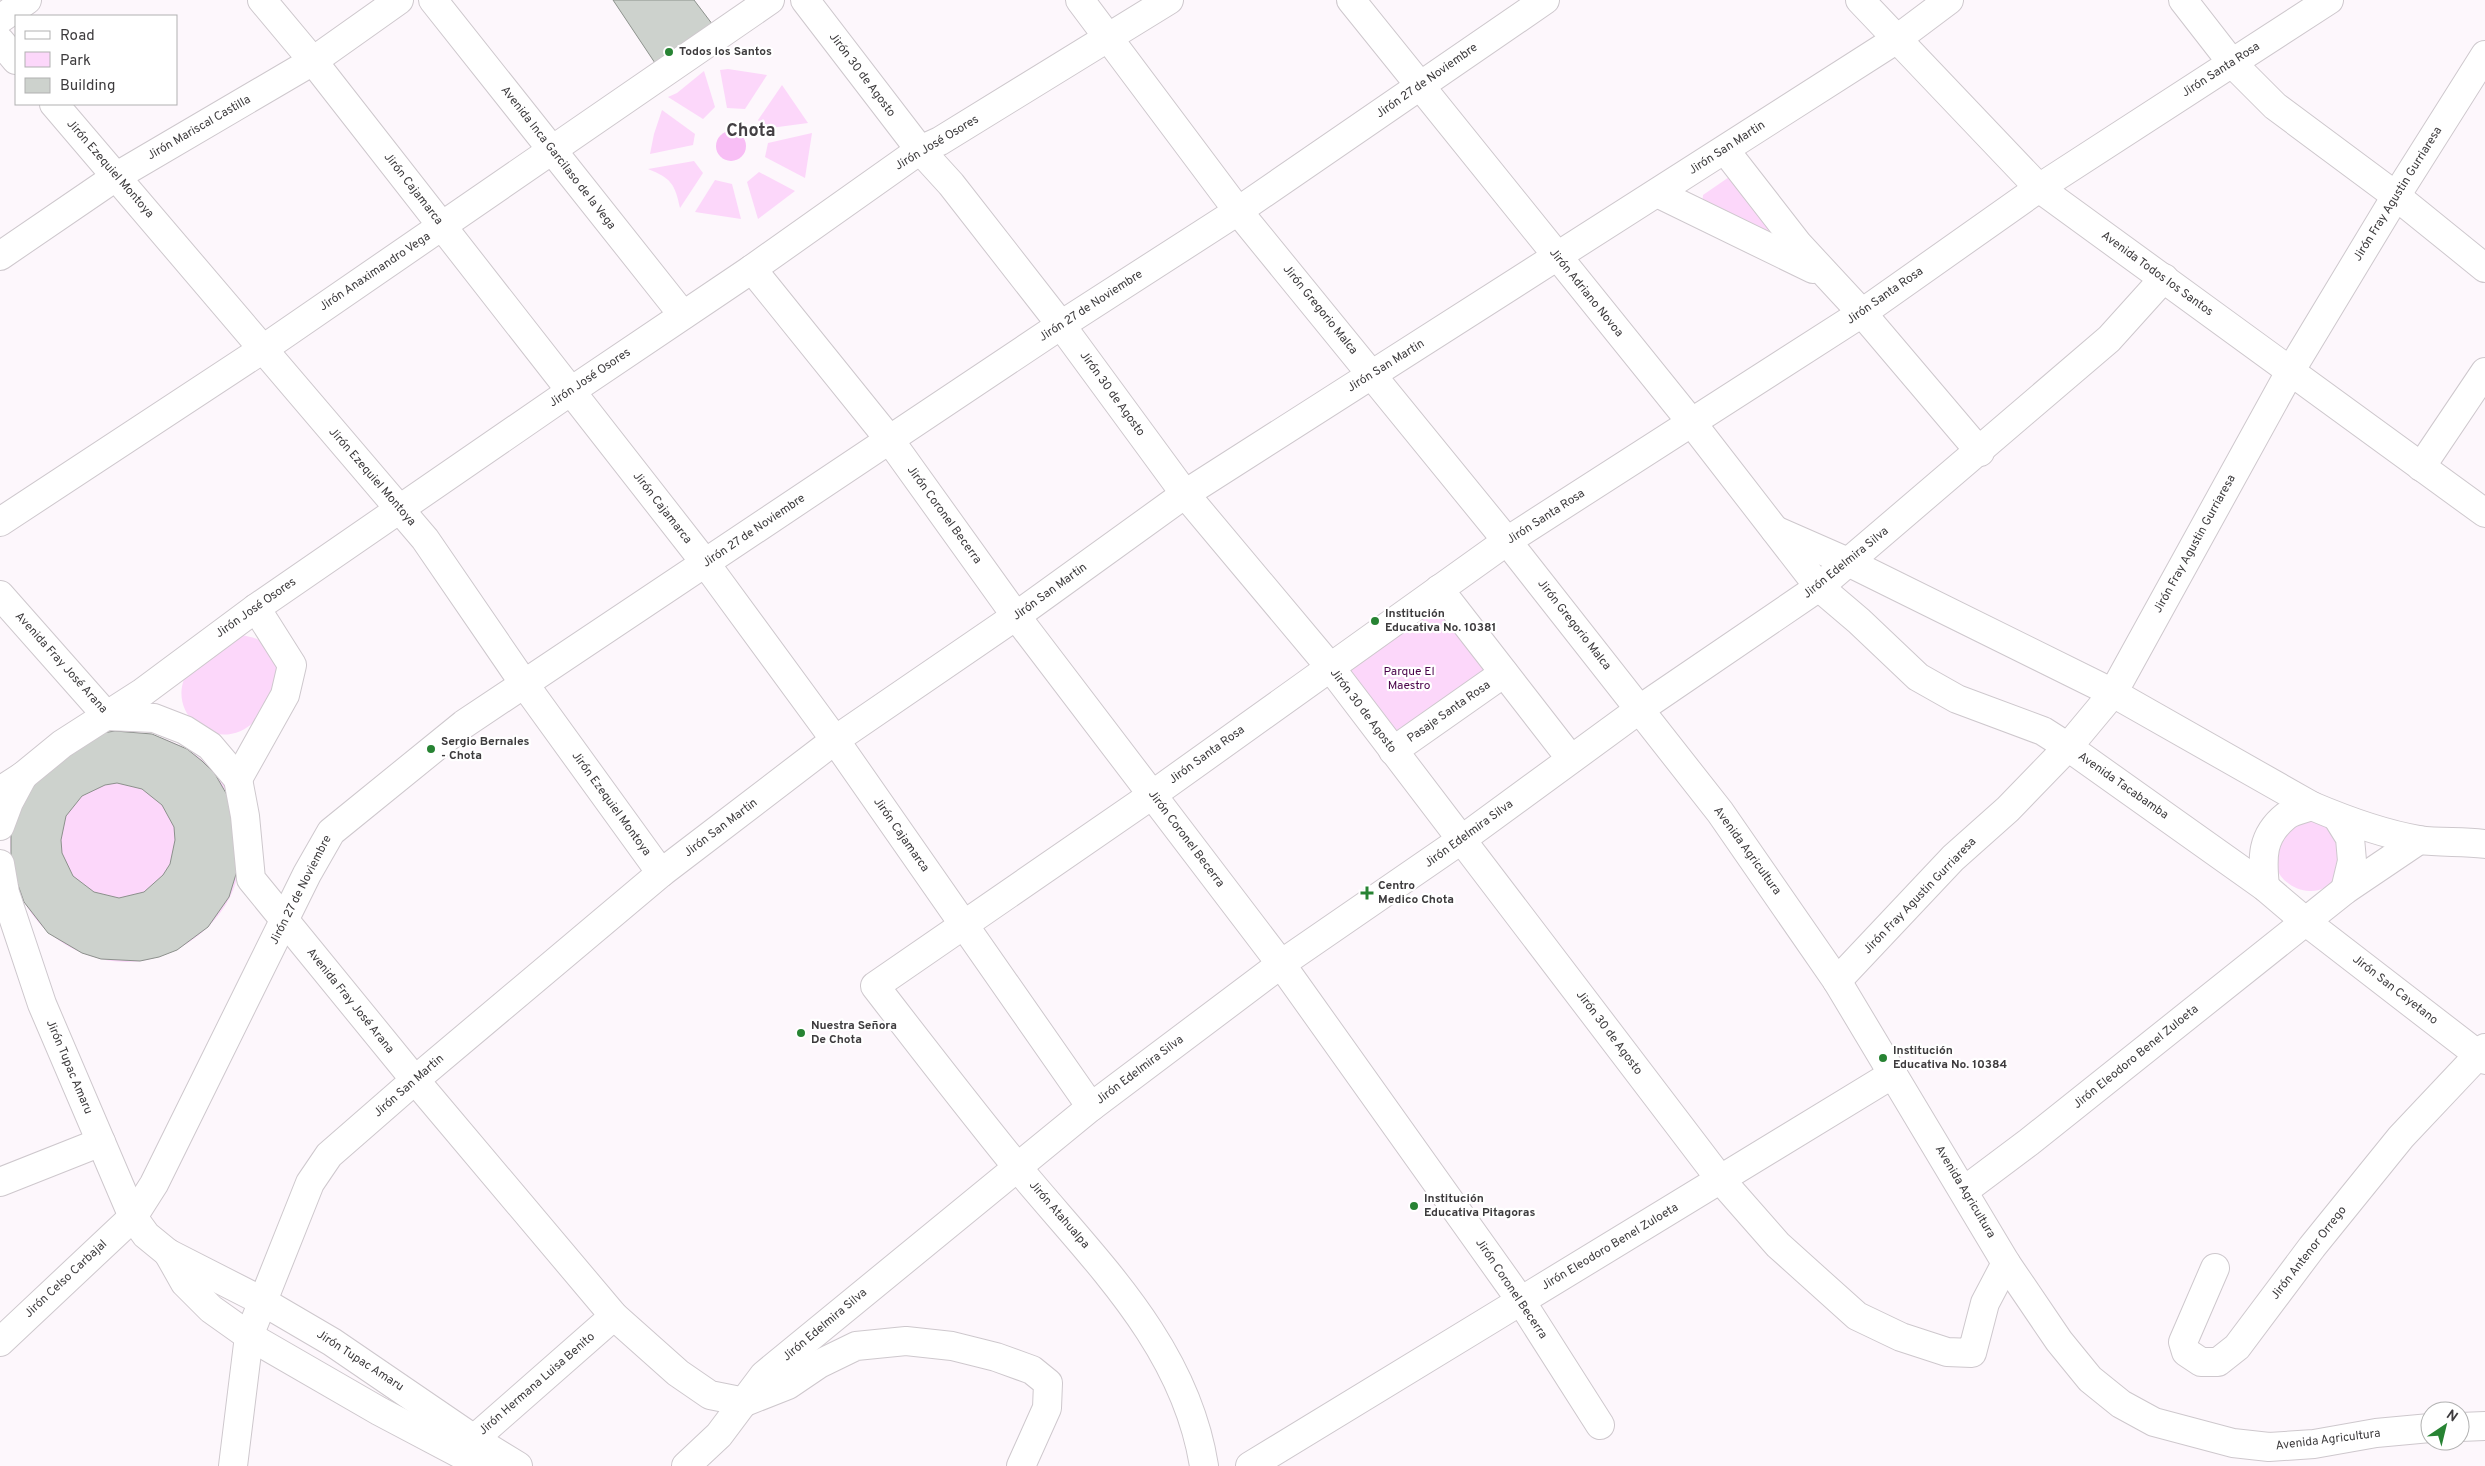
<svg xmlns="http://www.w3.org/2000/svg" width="2485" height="1466" font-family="Overpass,sans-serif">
  <rect width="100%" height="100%" fill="#fdf7fc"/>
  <g fill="#fcd7fa">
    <path d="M728,69L767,75L745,109L727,108L720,70Z"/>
    <path d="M704,71L715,107L703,119L668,97L677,93Z"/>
    <path d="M782,85L808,123L763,129L758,120Z"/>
    <path d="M662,110L695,134L693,145L650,154L654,134Z"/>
    <path d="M812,133L805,178L765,157L768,143Z"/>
    <path d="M694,161L703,173L680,208C675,184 671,178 648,169Z"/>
    <path d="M759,172L795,191L758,219L747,182Z"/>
    <path d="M1732,175L1785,237L1775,245L1702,206L1703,195Z"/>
    <path d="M715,180L732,184L741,219L695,212Z"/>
    <path d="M1439,604L1490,669L1400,738L1348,673Z"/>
    <path d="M241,635C264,639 270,644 281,665C276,679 273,696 267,708C264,713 260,716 256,720C217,760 157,710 192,665C198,657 231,641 241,635Z"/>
    <path d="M115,731C163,730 218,755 234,806C236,816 236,827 237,836C238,845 241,854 240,863C235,912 193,950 147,960C116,966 83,958 57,939C20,912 7,871 11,827L96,734Z"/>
    <path d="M2311,820L2323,823L2341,837L2336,881C2328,886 2321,891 2311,891C2298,892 2280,881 2277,868C2275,861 2277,851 2277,844L2293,825Z"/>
  </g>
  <circle fill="#f8bef5" cx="731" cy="146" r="15"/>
  <g fill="#cdd2cd" stroke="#8c918c" fill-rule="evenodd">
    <path d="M613,0H694L719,33L661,72Z"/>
    <path d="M115,731L152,734L187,749L202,761L215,774L234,807L240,861L229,897L208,927L177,950L159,957L140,961L101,959L82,953L48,933L24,902L11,865V827L46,761L96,734ZM117,783L142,789L162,805L174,827L175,840L170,864L163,875L144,892L119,898L94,892L73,876L62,853L61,840L66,816L82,796L105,785Z"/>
  </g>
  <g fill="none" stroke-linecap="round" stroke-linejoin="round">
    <defs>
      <g id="minor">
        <path d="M262,0L313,61L706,564L835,740L1091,1107"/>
        <path d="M433,0L683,315"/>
        <path d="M805,0L920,150L951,184L1061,325L1185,494L1330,667L1720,1179L1778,1245L1857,1316L1901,1337L1947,1352L1972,1353L1985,1303L2006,1263"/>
        <path d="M1080,0L1238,211L1507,541L1720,812L1837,981L2006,1263L2059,1341L2090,1379L2121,1404L2154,1422L2233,1443L2269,1447L2314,1444L2376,1433L2430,1428"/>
        <path d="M1351,0L1692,423L1819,587L1859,621L1918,677L1957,699L2043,731L2068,747L2265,887L2305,921L2485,1060"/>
        <path d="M1860,0L2039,188L2485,513"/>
        <path d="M2183,0L2232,63L2275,106L2396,196L2485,268"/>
        <path d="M0,19L27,0"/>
        <path d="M0,41L16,60"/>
        <path d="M54,104L425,539L525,685L661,873"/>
        <path d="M1725,150L1798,244L1862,313L1980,452"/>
        <path d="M1657,193L1813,269"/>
        <path d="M0,256L117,176L313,61L399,0"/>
        <path d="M752,269L889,439L1016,616L1281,964L1521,1301L1600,1425"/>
        <path d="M2421,467L2485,372"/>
        <path d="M0,522L263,349L770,0"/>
        <path d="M1775,530L1848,562L2113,693L2312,806C2345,820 2383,834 2419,840C2441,843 2463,841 2485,844"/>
        <path d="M1439,589L1571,759"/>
        <path d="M1393,751L1504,673"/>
        <path d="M238,779L285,695L292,665L256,608"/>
        <path d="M0,791L23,776L62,744L143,692L256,608L571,391L752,269L920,150L940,141L1169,0"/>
        <path d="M2337,817L2350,838L2352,861L2345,890"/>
        <path d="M0,826L9,802L23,776"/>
        <path d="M0,864L5,893L42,1004L133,1217L146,1235L168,1253L262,1301L332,1342L474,1439L518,1466"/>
        <path d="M2265,887C2262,858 2261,836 2286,816C2292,811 2304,809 2312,806"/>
        <path d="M1837,981L1953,858L2008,809L2068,747L2113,693L2291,370L2396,196L2485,55"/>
        <path d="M0,1182L101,1142"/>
        <path d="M1965,1190L2029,1142L2345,890L2419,840"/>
        <path d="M168,1253L185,1283L211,1309L249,1336L379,1411L483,1466"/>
        <path d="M2215,1268L2183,1342L2186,1352L2201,1362H2218L2237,1347L2312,1247L2401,1137L2485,1048"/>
        <path d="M0,1342L133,1217L154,1184L307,874L331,832L464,724L1061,325L1238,211L1545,0"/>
        <path d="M2460,1427L2485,1426"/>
        <path d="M466,1454L474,1439L614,1316"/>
        <path d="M233,1466L249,1336L310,1183L329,1155L415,1080L661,873L835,740L1016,616L1185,494L1897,39L1949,0"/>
        <path d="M686,1466L719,1435L764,1375L1091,1107L1281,964L1461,840L1640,709L1819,587L2109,339L2164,278"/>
        <path d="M1204,1466C1185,1344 1093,1259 1018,1168C969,1108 922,1047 875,986L1152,795L1507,541L1862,313L2039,188L2329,0"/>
        <path d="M1250,1466L1893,1074"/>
      </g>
      <path id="major" d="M0,595L107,716L154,718L185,730L210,746L238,779L245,816L251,879L415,1080L614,1316L678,1373L710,1395L745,1402L788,1385L819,1364L856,1346L906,1341L952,1346L996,1357L1032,1370L1048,1383L1047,1408L1021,1466"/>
    </defs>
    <use href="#minor" stroke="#cec8cd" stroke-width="30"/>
    <use href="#major" stroke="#cec8cd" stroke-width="30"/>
    <use href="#minor" stroke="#fff" stroke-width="28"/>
    <use href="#major" stroke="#fff" stroke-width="28"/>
  </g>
  <g fill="#278333" stroke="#fff" stroke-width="2">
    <circle cx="669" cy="52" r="5"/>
    <circle cx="1375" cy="621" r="5"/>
    <circle cx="431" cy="749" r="5"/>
    <path d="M1364.5 885.5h5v5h5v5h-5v5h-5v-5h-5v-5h5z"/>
    <circle cx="801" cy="1033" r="5"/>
    <circle cx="1883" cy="1058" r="5"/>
    <circle cx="1414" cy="1206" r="5"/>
  </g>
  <g text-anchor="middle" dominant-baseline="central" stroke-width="4.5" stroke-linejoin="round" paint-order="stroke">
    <g font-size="12" font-weight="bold" fill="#3d3b3d" stroke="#fff" text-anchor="start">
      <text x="679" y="52">Todos los Santos</text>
      <text x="1385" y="614">Institución<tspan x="1385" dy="14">Educativa No. 10381</tspan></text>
      <text x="441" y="742">Sergio Bernales<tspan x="441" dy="14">- Chota</tspan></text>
      <text x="1378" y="886">Centro<tspan x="1378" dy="14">Medico Chota</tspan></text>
      <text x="811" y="1026">Nuestra Señora<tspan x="811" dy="14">De Chota</tspan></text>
      <text x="1893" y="1051">Institución<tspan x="1893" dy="14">Educativa No. 10384</tspan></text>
      <text x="1424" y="1199">Institución<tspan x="1424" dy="14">Educativa Pitagoras</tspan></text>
    </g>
    <g font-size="12" fill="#3d3b3d" stroke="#fff">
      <text transform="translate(2221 70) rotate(-33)">Jirón Santa Rosa</text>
      <text transform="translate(862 75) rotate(53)">Jirón 30 de Agosto</text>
      <text transform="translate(1427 81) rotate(-35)">Jirón 27 de Noviembre</text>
      <text transform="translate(199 128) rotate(-30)">Jirón Mariscal Castilla</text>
      <text transform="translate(937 143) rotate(-31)">Jirón José Osores</text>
      <text transform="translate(1727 148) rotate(-33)">Jirón San Martin</text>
      <text transform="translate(558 158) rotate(52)">Avenida Inca Garcilaso de la Vega</text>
      <text transform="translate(110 169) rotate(49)">Jirón Ezequiel Montoya</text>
      <text transform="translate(413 189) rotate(52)">Jirón Cajamarca</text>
      <text transform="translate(2398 194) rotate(-58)">Jirón Fray Agustin Gurriaresa</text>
      <text transform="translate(375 272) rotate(-34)">Jirón Anaximandro Vega</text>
      <text transform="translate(2157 274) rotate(36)">Avenida Todos los Santos</text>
      <text transform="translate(1586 293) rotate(51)">Jirón Adriano Novoa</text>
      <text transform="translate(1885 296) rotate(-35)">Jirón Santa Rosa</text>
      <text transform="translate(1091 306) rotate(-33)">Jirón 27 de Noviembre</text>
      <text transform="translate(1320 310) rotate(51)">Jirón Gregorio Malca</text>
      <text transform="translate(1386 366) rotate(-32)">Jirón San Martin</text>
      <text transform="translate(590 378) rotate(-34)">Jirón José Osores</text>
      <text transform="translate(1112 394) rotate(54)">Jirón 30 de Agosto</text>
      <text transform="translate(372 477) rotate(49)">Jirón Ezequiel Montoya</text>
      <text transform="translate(662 508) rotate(52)">Jirón Cajamarca</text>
      <text transform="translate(944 515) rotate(54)">Jirón Coronel Becerra</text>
      <text transform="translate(1546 517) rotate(-33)">Jirón Santa Rosa</text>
      <text transform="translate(754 531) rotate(-34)">Jirón 27 de Noviembre</text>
      <text transform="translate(2195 544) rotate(-61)">Jirón Fray Agustin Gurriaresa</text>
      <text transform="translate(1846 563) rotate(-39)">Jirón Edelmira Silva</text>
      <text transform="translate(1050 592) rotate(-36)">Jirón San Martin</text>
      <text transform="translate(256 608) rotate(-35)">Jirón José Osores</text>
      <text transform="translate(1574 625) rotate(52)">Jirón Gregorio Malca</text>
      <text transform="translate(61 663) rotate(48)">Avenida Fray José Arana</text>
      <text transform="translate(1363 711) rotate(53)">Jirón 30 de Agosto</text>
      <text transform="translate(1449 712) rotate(-35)">Pasaje Santa Rosa</text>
      <text transform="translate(1207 755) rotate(-36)">Jirón Santa Rosa</text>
      <text transform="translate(2123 786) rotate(35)">Avenida Tacabamba</text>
      <text transform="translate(611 804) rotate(54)">Jirón Ezequiel Montoya</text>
      <text transform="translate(721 828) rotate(-37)">Jirón San Martin</text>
      <text transform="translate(1469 834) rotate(-36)">Jirón Edelmira Silva</text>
      <text transform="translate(901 835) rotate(55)">Jirón Cajamarca</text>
      <text transform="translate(1186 839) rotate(53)">Jirón Coronel Becerra</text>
      <text transform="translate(1747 851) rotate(54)">Avenida Agricultura</text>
      <text transform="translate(301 890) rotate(-63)">Jirón 27 de Noviembre</text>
      <text transform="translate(1920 896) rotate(-46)">Jirón Fray Agustin Gurriaresa</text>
      <text transform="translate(2395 990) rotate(38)">Jirón San Cayetano</text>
      <text transform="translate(350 1001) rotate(51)">Avenida Fray José Arana</text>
      <text transform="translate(1609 1033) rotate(53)">Jirón 30 de Agosto</text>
      <text transform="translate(2136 1057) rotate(-39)">Jirón Eleodoro Benel Zuloeta</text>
      <text transform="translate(69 1067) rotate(67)">Jirón Tupac Amaru</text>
      <text transform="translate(1140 1070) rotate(-37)">Jirón Edelmira Silva</text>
      <text transform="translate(409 1086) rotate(-41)">Jirón San Martin</text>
      <text transform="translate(1965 1192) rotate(59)">Avenida Agricultura</text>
      <text transform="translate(1059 1215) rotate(49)">Jirón Atahualpa</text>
      <text transform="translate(1610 1247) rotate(-31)">Jirón Eleodoro Benel Zuloeta</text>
      <text transform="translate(2309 1253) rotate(-52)">Jirón Antenor Orrego</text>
      <text transform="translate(66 1279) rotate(-43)">Jirón Celso Carbajal</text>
      <text transform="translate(1511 1289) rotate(56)">Jirón Coronel Becerra</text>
      <text transform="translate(825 1325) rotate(-40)">Jirón Edelmira Silva</text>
      <text transform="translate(360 1361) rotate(33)">Jirón Tupac Amaru</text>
      <text transform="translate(537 1384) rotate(-41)">Jirón Hermana Luisa Benito</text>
      <text transform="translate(2328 1440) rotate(-7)">Avenida Agricultura</text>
    </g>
    <g font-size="12" fill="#4a044a" stroke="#fff">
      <text x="1409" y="672">Parque El<tspan x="1409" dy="14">Maestro</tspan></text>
    </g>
    <g font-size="18" font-weight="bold" fill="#433f43" stroke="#fff">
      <text x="751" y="131">Chota</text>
    </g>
  </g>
  <rect x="15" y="15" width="162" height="90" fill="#ffffff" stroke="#b1b1b1"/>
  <rect x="25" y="31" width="25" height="8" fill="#ffffff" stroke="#b1b1b1"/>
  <text x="60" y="40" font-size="15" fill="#3d3b3d">Road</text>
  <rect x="25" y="52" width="25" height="15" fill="#fcd7fa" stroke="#b1b1b1"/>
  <text x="60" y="65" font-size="15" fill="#3d3b3d">Park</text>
  <rect x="25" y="78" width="25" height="15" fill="#cdd2cd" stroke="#b1b1b1"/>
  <text x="60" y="90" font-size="15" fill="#3d3b3d">Building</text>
  <g transform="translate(2445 1426) rotate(35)"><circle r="24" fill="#ffffff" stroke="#b1b1b1"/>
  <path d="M0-4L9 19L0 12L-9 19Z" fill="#278333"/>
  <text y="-8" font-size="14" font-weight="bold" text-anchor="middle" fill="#3d3b3d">N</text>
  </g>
</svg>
